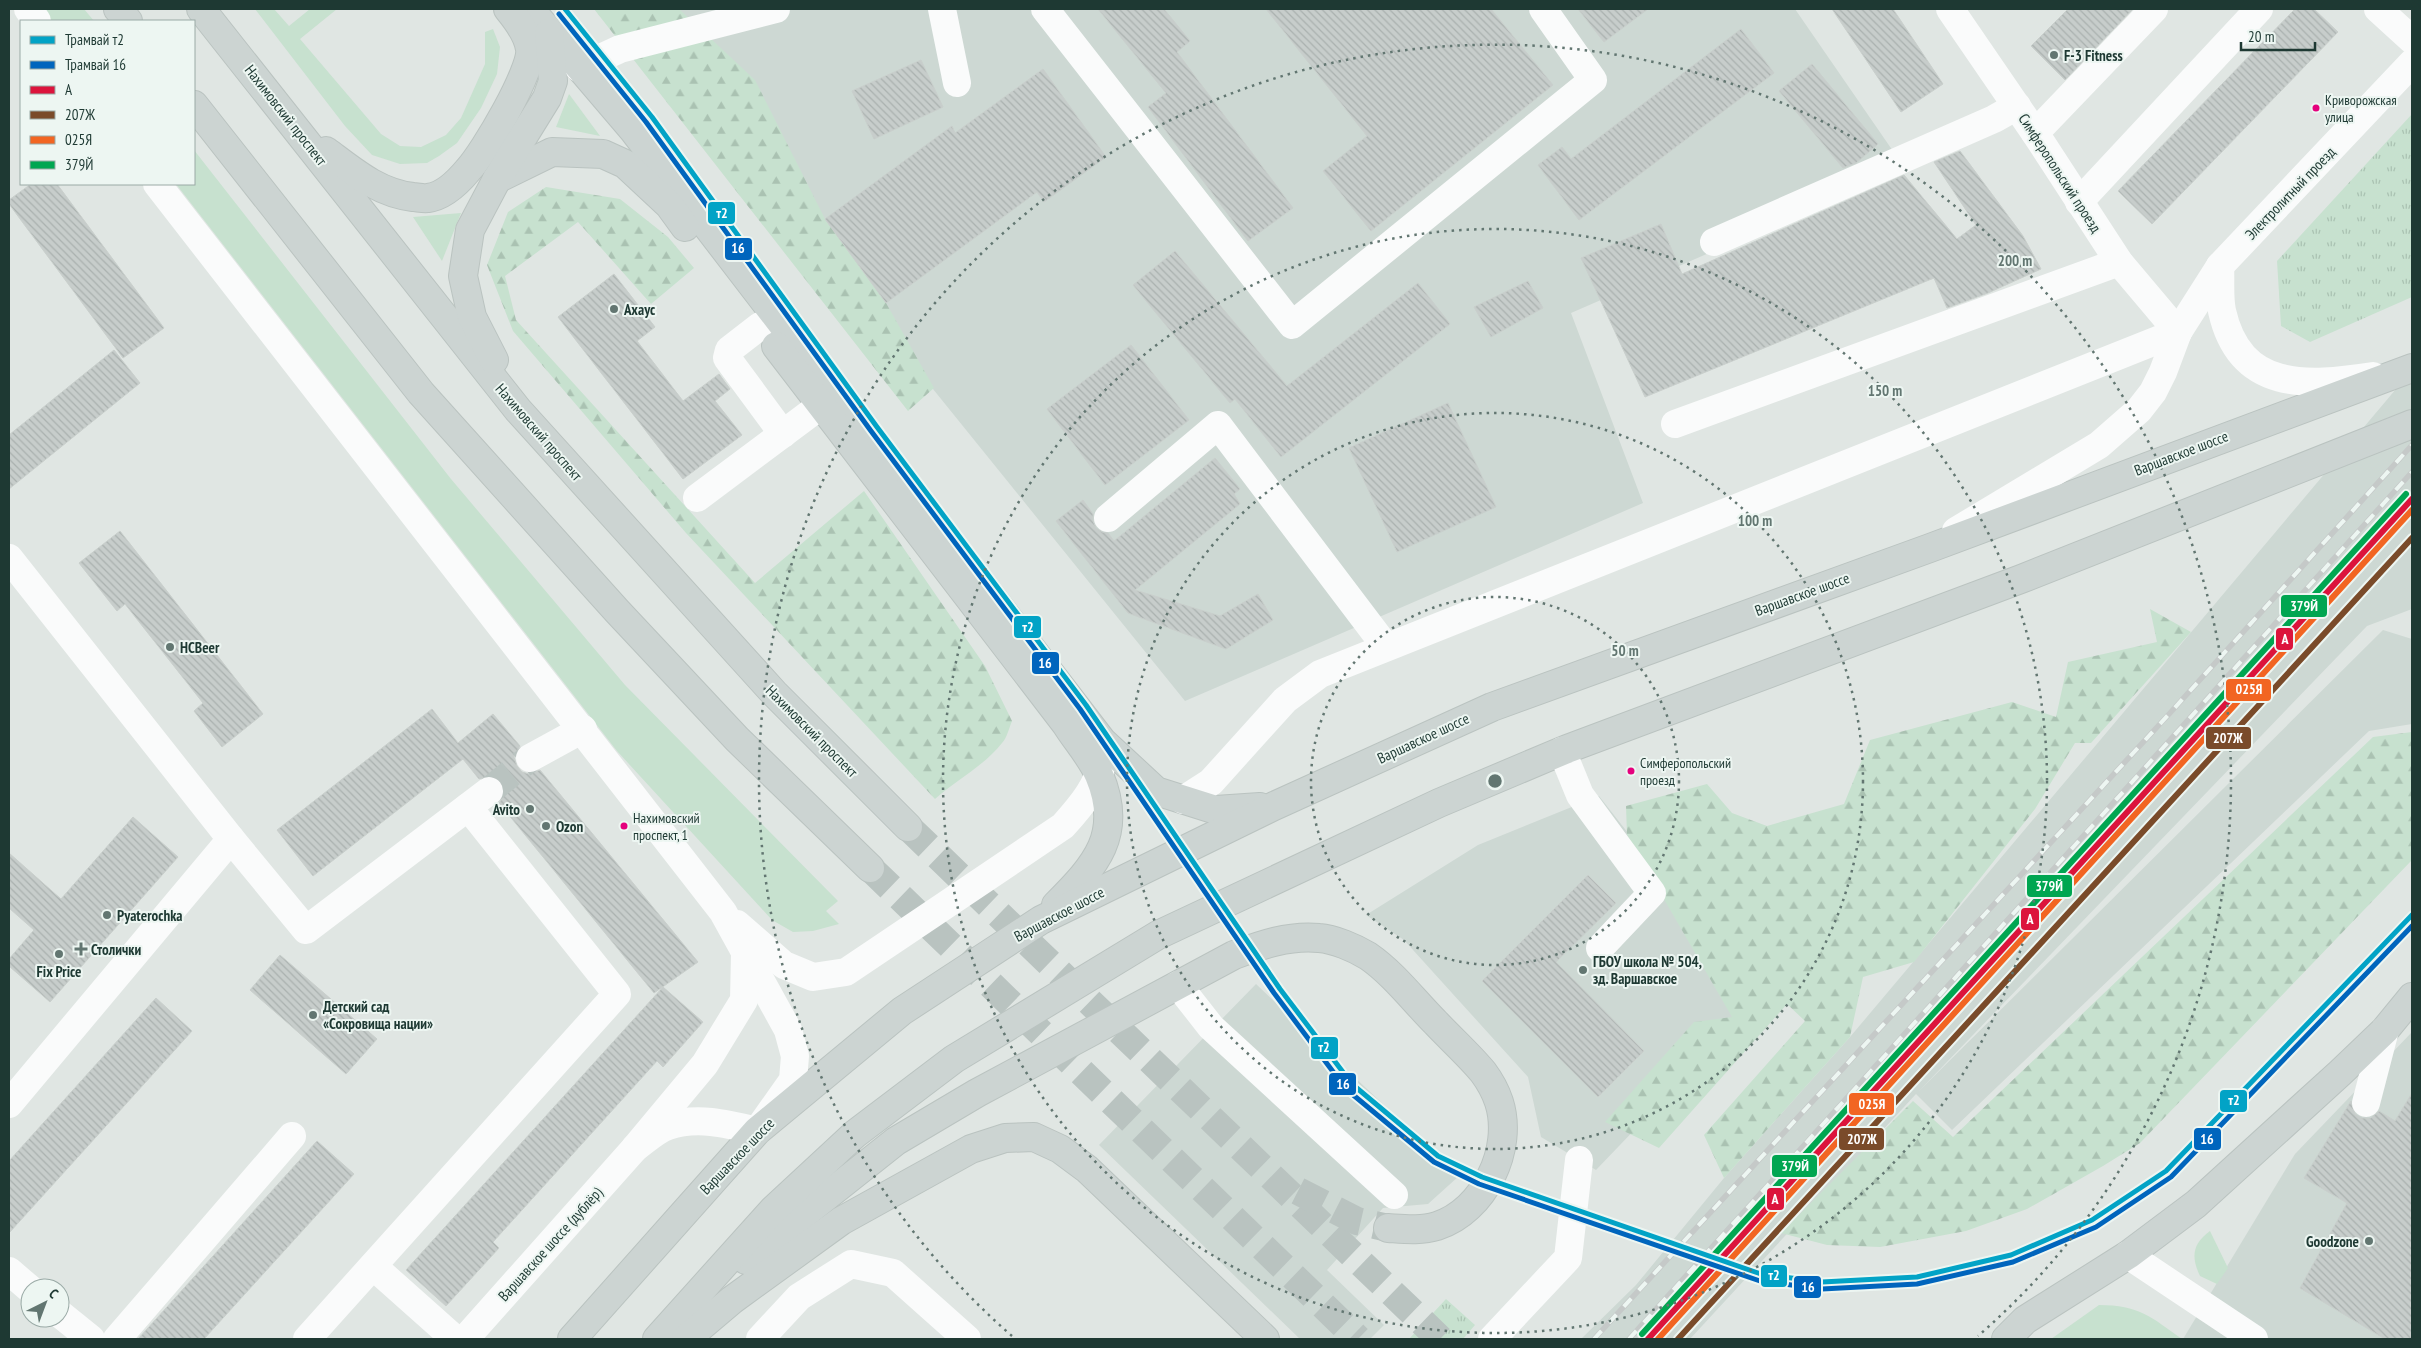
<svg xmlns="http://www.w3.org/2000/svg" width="2421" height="1348" font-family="'PT Sans Narrow',sans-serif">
  <defs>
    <pattern id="forest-firs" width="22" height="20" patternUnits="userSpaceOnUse" patternTransform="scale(1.25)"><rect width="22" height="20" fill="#c7e1cf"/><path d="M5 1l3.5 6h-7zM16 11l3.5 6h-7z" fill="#aac2b2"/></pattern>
    <pattern id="park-tufts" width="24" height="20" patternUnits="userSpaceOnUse" patternTransform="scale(1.25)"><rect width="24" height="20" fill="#c7e1cf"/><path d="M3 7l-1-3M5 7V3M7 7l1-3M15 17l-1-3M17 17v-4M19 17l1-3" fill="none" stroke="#aac2b2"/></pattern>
    <pattern id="building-back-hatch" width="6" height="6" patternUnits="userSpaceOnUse" patternTransform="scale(1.25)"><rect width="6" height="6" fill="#c7cdcb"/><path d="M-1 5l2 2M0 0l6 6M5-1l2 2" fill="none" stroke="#aab1af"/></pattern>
  </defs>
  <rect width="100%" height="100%" fill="#e0e6e3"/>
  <g fill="#cdd8d3">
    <path d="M626,9H1795L1895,154L1902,169L1571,313L1643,503L1185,701Z"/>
    <path d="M2412,370V609L2367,626L1919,1091L2383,630L2412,639V724L2369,731L1952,1130L1916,1094L1690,1339H1581L1636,1285L1724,1178L1850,1037Z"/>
    <path d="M1599,796L1759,1000L1596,1170L1541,1137L1528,1077L1404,940L1366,915L1478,845Z"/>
    <path d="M1256,984L1459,1176L1428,1204L1383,1208L1327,1270L1384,1325L1370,1339H1300L1099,1145Z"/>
    <path d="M2412,1032V1339H2183L2295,1154Z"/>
  </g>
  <g fill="#c7e1cf">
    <path d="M46,9H84L94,21H50Z"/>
    <path d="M255,9H274L289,26L310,9H337L300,39L381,134L400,146L421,147L446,135L461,118L485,64V32L493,29L500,47L497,74L481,108L457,143L439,156L427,163L400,164L372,155L345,126Z"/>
    <path d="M569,94L600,136L556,127Z"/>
    <path d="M194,150L451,479L625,685L838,901L826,911L839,924L813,931L793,932L772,920L617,751L176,184H194Z"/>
    <path d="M461,213L442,261L413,217Z"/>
    <path d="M2210,1231L2228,1268L2217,1284L2200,1276C2191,1257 2192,1244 2210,1231Z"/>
    <path d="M2099,1305C2139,1305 2151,1317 2182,1339H2051Z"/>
  </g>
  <g fill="url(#forest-firs)">
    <path d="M594,9H679L755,80L825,219L886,303L934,388L908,411Z"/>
    <path d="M546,187L620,199L668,237L694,268L651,304L578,222L505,276L516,320L755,583L864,491L985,666L1012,721C1009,728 1007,738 1002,743C984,766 956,780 935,799L686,533L513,331L487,265L508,212Z"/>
    <path d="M2150,609L2191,632L2091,743H2075L2035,809L1914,962L1863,977L1850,1037L1724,1178L1704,1135L1805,1021L1787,1004L1659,1148L1605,1122L1694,1022L1732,1017L1627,835L1626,806L1707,784L1732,813L1767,826L1844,804L1870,740L2012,702L2056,717L2068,662L2157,642Z"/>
    <path d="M2412,732V860L2140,1143L2103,1166L2027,1209L1966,1231L1880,1247L1827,1245L1781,1233L1913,1101L1953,1137L2373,737Z"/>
  </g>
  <g fill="url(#park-tufts)">
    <path d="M2412,114V297L2310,342L2281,326L2277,261Z"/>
    <path d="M1446,1299L1475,1325L1463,1339H1409Z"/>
  </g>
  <g fill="url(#building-back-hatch)" stroke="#c9cfcc">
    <path d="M1098,9H1164L1190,41L1177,52L1293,208L1248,241L1148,107L1166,93Z"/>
    <path d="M1266,9H1491L1553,85L1371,231L1323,171L1367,136Z"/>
    <path d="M1578,9H1648L1604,42Z"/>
    <path d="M1832,9H1893L1943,84L1901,112Z"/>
    <path d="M2068,9H2133L2065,80L2031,46Z"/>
    <path d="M2295,9H2314L2338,32L2152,224L2118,191Z"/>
    <path d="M1741,29L1774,73L1579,220L1538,165L1562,147L1571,159Z"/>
    <path d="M921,60L943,107L874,139L852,91Z"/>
    <path d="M1812,64L1878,144L1856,163L1843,168L1779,91Z"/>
    <path d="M1043,69L1106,157L1044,202L1037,192L886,303L825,219L952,126L955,133Z"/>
    <path d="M1960,151L2023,236L2041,269L1988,293L1947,308L1934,278L1645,397L1581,258L1661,224L1682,274L1904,175L1957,239L1976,225L1934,162Z"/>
    <path d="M31,184H57L164,328L123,358L9,204V200Z"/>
    <path d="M1175,251L1287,386L1418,283L1450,324L1281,457L1235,399L1230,403L1133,285Z"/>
    <path d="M614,274L655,327L637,341L683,401L719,374L730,389L715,401L742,435L683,479L558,317Z"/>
    <path d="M1528,281L1543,308L1491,337L1474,307Z"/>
    <path d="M1131,345L1189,420L1105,485L1047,409Z"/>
    <path d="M114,350L140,383L9,489V435Z"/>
    <path d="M1448,403L1496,507L1397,552L1349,448Z"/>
    <path d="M1215,458L1240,489L1234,494L1240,504L1135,590L1220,616L1258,594L1273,620L1226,649L1128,613L1056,521L1083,500L1093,514V521L1096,528L1102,532L1108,533L1114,541Z"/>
    <path d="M120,531L263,714L222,747L194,711L203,703L125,604L117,611L79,563Z"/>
    <path d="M432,709L458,743L493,714L520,746L514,757L517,766L522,772L529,774L540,770L698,962L654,993L499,803L503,797L504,790L501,781L495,777L488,776L479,779L463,759L313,876L277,830Z"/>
    <path d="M133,817L178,857L50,1002L9,966V959L34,930L9,908V853L61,899Z"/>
    <path d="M1588,875L1616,903L1556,962L1644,1051L1598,1097L1482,981Z"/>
    <path d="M280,955L377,1039L346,1074L250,990Z"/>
    <path d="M663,987L703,1022L663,1067L657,1061L493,1242L499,1248L446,1306L406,1270Z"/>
    <path d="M156,998L192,1031L9,1233V1161Z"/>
    <path d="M2412,1093V1339H2385L2300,1288L2347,1203L2304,1178L2351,1101L2355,1114L2362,1118H2371L2379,1111L2395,1121Z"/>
    <path d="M317,1141L354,1174L204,1339H138Z"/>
  </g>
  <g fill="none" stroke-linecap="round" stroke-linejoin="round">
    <path stroke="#b9c3c0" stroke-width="28" stroke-dasharray="28 14" stroke-linecap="butt" d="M489,791L530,758"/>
    <g stroke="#b9c3c0" stroke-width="28" stroke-dasharray="28 14" stroke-linecap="butt">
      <path d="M908,827L1440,1339"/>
      <path d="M870,868L1358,1339"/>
      <path d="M1298,1191L1357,1221L1388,1228"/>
    </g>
    <defs>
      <g id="major">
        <path d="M118,9L128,21"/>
        <path d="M201,9L518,410L774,693L908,827"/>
        <path d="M530,9L634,131L1102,741L1156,791L1216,810L1260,807"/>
        <path d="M194,105L421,393L617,611L737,739L870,868"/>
        <path d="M326,151C353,171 378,193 413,197C417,197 424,199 428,198C444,196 458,182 468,170C484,153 533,70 530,49C528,34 517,20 508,9"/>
        <path d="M497,179L552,152L603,154L625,164L669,205L685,227"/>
        <path d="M776,346L1066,724C1076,740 1092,758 1099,775C1124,834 1096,865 1056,905"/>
        <path d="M494,360L472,317L463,276L470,230L497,179L547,98L553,81L549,33"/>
        <path d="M746,1260L896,1141L977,1093L1234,955C1261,945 1289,935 1319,938C1334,939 1355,948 1368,956C1394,974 1414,1001 1436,1023C1451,1039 1469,1055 1483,1072C1489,1080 1496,1093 1499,1102C1514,1149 1484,1211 1437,1226C1421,1231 1404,1229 1388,1228"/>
        <path d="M572,1339L757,1131L902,1011L1041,920L1274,806L1492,707L1930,548L2412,368"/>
        <path d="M657,1339L773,1210L855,1134L954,1059L1158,935L1439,803L1567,749L2021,579L2412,424"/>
        <path d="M686,1339L732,1300L841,1221L971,1149L1005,1138L1034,1137L1060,1149L1087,1169L1265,1339"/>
        <path d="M2006,1339L2025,1320L2128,1255L2196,1204L2340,1073L2385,1030L2412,997"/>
      </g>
    </defs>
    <use href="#major" stroke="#bac3c0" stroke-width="30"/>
    <g stroke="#fafbfb" stroke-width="28">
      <path d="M28,9L37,21"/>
      <path d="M942,9L957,83"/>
      <path d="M1045,9L1292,325L1593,80L1543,9"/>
      <path d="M1950,9L2035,133L2119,262L2178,332"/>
      <path d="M2378,9L2412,40"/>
      <path d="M579,68L620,49L776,9"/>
      <path d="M2035,133L2154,9"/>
      <path d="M157,184L723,912L788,1030L795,1056L793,1080L757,1131C728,1124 697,1116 668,1126C656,1130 645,1141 635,1148"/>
      <path d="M2079,202L2259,9"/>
      <path d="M1714,242L1994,119L2017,106"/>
      <path d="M2220,266C2221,280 2219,297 2222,311C2240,392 2307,386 2373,376"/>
      <path d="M760,326L729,350L727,358L783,434"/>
      <path d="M1675,424L2119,262"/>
      <path d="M697,498L820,406"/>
      <path d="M1108,518L1218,425L1386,647"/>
      <path d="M1956,531L2099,445L2139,410L2153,392L2163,372L2178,332L2220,266L2412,63"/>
      <path d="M9,558L231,839"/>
      <path d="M1562,751L1580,795L1652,893L1600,948"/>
      <path d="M530,758L583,729"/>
      <path d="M1183,800L1211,782L1285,700L1320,674L2178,332"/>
      <path d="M737,924L784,965L813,977L846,972L1063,826C1081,806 1100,784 1103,757"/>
      <path d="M1178,985L1211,1027L1394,1195"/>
      <path d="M2366,1103L2385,1030"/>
      <path d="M9,1104L231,839L306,930L489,791"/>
      <path d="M2128,1255L2254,1339"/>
      <path d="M373,1266L455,1339"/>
      <path d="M9,1271L30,1289"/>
      <path d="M60,1314L91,1339"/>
      <path d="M117,1339L292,1136"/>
      <path d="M307,1339L617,994L468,807"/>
      <path d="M465,1339L635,1148L705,1064L744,1000L745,954"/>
      <path d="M760,1339L799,1297L851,1264L893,1273L967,1339"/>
      <path d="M1492,1339L1568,1258L1579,1160"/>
    </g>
    <use href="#major" stroke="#ccd4d2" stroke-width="28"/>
    <defs>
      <g id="rail">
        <path d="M1594,1339L2170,713L2412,445"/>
        <path d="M1629,1339L2412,472"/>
      </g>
    </defs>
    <use href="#rail" stroke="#c5c9c8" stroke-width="5.5"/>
    <use href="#rail" stroke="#edf6f2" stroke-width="4" stroke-dasharray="11" stroke-linecap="butt"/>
    <defs>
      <path id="rail-1" d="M1648,1339L2412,499"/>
      <path id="rail-2" d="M1678,1339L2412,538"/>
      <path id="rail-3" d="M1658,1339L2412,510"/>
      <path id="rail-4" d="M1642,1334L2406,494"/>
    </defs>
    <use href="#rail-1" stroke="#edf6f2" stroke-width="10"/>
    <use href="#rail-2" stroke="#edf6f2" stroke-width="10"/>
    <use href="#rail-3" stroke="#edf6f2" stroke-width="10"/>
    <use href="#rail-4" stroke="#edf6f2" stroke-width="10"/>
    <use href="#rail-1" stroke="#dc143c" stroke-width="6"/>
    <use href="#rail-2" stroke="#7a4b2a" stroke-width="6"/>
    <use href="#rail-3" stroke="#f26522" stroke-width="6"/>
    <use href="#rail-4" stroke="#00a651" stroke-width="6"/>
    <defs>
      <path id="tram-1" d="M565,9L652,117L877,427L1086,705L1280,989L1352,1084L1438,1156L1482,1177L1761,1274L1822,1282L1917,1277L2011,1255L2092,1220L2166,1171L2412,915"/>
      <path id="tram-2" d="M559,14L646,122L871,431L1080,709L1274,993L1346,1089L1434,1162L1479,1184L1760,1281L1822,1289L1917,1284L2013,1262L2096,1227L2171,1177L2412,926"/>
    </defs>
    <use href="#tram-1" stroke="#edf6f2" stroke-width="9"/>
    <use href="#tram-2" stroke="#edf6f2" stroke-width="9"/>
    <use href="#tram-1" stroke="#02a3c6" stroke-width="5"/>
    <use href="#tram-2" stroke="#0065bd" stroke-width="5"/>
  </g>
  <g fill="none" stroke="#627671" stroke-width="2.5" stroke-dasharray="2.5 5">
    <circle cx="1495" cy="781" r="184"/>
    <circle cx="1495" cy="781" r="368"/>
    <circle cx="1495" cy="781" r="552"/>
    <path d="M1012 1336A736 736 0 1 1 1978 1336"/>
  </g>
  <g fill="#627671" stroke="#edf6f2" stroke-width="2">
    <circle cx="2054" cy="55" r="5"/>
    <circle cx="614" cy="309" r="5"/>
    <circle cx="170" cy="647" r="5"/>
    <circle cx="530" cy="809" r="5"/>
    <circle cx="546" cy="826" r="5"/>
    <circle cx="107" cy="915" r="5"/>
    <path d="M78.5 941.5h5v5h5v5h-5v5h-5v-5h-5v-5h5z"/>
    <circle cx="59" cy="954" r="5"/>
    <circle cx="1583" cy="970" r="5"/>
    <circle cx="313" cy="1015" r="5"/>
    <circle cx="2369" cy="1241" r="5"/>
  </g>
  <g fill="#e5007d" stroke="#edf6f2" stroke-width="2">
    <circle cx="2316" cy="108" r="4.5"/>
    <circle cx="1631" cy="771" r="4.5"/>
    <circle cx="624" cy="826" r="4.5"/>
  </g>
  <g text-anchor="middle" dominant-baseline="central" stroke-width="4" stroke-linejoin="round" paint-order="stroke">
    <g font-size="14" fill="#1e3933" stroke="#edf6f2" text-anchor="start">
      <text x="2325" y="100">Криворожская<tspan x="2325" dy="17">улица</tspan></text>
      <text x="1640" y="763">Симферопольский<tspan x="1640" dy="17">проезд</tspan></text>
      <text x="633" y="818">Нахимовский<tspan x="633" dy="17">проспект, 1</tspan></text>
    </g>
    <g font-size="15" font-weight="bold" fill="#1e3933" stroke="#edf6f2" text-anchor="start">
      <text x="2064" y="55">F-3 Fitness</text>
      <text x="624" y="309">Ахаус</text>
      <text x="180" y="647">HCBeer</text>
      <text x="520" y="809" text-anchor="end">Avito</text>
      <text x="556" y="826">Ozon</text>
      <text x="117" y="915">Pyaterochka</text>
      <text x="91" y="949">Столички</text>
      <text x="1593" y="961">ГБОУ школа № 504,<tspan x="1593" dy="17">зд. Варшавское</tspan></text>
      <text x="59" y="971" text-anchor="middle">Fix Price</text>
      <text x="323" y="1006">Детский сад<tspan x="323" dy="17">«Сокровища нации»</tspan></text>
      <text x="2359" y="1241" text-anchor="end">Goodzone</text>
    </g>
    <g font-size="15" fill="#1e3933" stroke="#edf6f2">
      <text transform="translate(286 115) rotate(52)">Нахимовский проспект</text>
      <text transform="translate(2060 173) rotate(57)">Симферопольский проезд</text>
      <text transform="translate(2290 193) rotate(-46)">Электролитный проезд</text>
      <text transform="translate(539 432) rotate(49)">Нахимовский проспект</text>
      <text transform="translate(2181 453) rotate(-21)">Варшавское шоссе</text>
      <text transform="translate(1802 594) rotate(-20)">Варшавское шоссе</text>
      <text transform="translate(812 731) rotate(45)">Нахимовский проспект</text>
      <text transform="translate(1423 738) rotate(-25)">Варшавское шоссе</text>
      <text transform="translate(1059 914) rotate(-28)">Варшавское шоссе</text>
      <text transform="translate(737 1156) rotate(-46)">Варшавское шоссе</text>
      <text transform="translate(550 1244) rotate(-48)">Варшавское шоссе (дублёр)</text>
    </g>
  </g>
  <circle cx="1495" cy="781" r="8" fill="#627671" stroke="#edf6f2" stroke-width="2.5"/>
  <g font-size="15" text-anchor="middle" font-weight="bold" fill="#627671" stroke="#edf6f2" stroke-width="4" stroke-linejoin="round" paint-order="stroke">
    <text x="2015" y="266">200 m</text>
    <text x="1885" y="396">150 m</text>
    <text x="1755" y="526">100 m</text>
    <text x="1625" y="656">50 m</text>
  </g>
  <g stroke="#edf6f2" stroke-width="2">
    <rect x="707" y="201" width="29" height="24" rx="5" fill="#02a3c6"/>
    <rect x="724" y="237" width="29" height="24" rx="5" fill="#0065bd"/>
    <rect x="2280" y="594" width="48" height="24" rx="5" fill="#00a651"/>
    <rect x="1013" y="615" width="29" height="24" rx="5" fill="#02a3c6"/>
    <rect x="2275" y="627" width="19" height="24" rx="5" fill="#dc143c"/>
    <rect x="1031" y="651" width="29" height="24" rx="5" fill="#0065bd"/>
    <rect x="2225" y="678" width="47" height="24" rx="5" fill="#f26522"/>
    <rect x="2205" y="726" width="47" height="24" rx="5" fill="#7a4b2a"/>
    <rect x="2026" y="874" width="47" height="24" rx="5" fill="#00a651"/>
    <rect x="2020" y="907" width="20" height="24" rx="5" fill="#dc143c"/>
    <rect x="1310" y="1036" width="29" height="24" rx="5" fill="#02a3c6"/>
    <rect x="1328" y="1072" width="29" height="24" rx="5" fill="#0065bd"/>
    <rect x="2219" y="1089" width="29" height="24" rx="5" fill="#02a3c6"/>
    <rect x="1848" y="1092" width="47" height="24" rx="5" fill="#f26522"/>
    <rect x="1838" y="1127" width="47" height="24" rx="5" fill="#7a4b2a"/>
    <rect x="2193" y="1127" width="29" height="24" rx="5" fill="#0065bd"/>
    <rect x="1771" y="1154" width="47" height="24" rx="5" fill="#00a651"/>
    <rect x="1766" y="1187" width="19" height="24" rx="5" fill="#dc143c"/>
    <rect x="1760" y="1264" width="28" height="24" rx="5" fill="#02a3c6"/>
    <rect x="1793" y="1275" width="29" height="24" rx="5" fill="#0065bd"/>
  </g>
  <g font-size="14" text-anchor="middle" font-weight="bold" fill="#fff">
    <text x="722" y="218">т2</text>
    <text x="738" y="253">16</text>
    <text x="2304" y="611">379Й</text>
    <text x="1028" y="632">т2</text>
    <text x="2285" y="644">A</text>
    <text x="1045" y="668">16</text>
    <text x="2249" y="694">025Я</text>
    <text x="2228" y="743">207Ж</text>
    <text x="2049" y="891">379Й</text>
    <text x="2030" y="924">A</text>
    <text x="1324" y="1052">т2</text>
    <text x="1343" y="1089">16</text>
    <text x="2234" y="1105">т2</text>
    <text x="1872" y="1109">025Я</text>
    <text x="1862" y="1144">207Ж</text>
    <text x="2207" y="1144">16</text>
    <text x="1795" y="1171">379Й</text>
    <text x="1775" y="1204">A</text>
    <text x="1774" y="1280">т2</text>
    <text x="1808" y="1292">16</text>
  </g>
  <rect width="2421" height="1348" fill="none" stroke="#1e3933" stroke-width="20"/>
  <rect x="20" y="20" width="175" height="165" fill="#edf6f2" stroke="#9aaaa6"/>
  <rect x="30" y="36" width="25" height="8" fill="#02a3c6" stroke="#9aaaa6"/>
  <text x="65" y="45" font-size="15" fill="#1e3933">Трамвай т2</text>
  <rect x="30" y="61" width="25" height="8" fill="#0065bd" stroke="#9aaaa6"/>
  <text x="65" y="70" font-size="15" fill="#1e3933">Трамвай 16</text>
  <rect x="30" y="86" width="25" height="8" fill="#dc143c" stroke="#9aaaa6"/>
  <text x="65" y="95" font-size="15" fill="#1e3933">A</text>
  <rect x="30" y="111" width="25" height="8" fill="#7a4b2a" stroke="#9aaaa6"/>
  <text x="65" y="120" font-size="15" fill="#1e3933">207Ж</text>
  <rect x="30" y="136" width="25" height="8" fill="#f26522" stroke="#9aaaa6"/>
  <text x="65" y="145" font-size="15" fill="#1e3933">025Я</text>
  <rect x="30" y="161" width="25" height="8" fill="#00a651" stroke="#9aaaa6"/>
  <text x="65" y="170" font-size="15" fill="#1e3933">379Й</text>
  <g transform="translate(45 1303) rotate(42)"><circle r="24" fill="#edf6f2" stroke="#9aaaa6"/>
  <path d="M0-4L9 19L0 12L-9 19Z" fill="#627671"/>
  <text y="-8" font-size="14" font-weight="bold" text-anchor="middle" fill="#1e3933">С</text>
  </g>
  <path d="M2241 42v8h74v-8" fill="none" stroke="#1e3933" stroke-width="2.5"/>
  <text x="2248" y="42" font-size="15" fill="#1e3933" stroke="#edf6f2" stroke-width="4" paint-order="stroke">20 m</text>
</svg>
